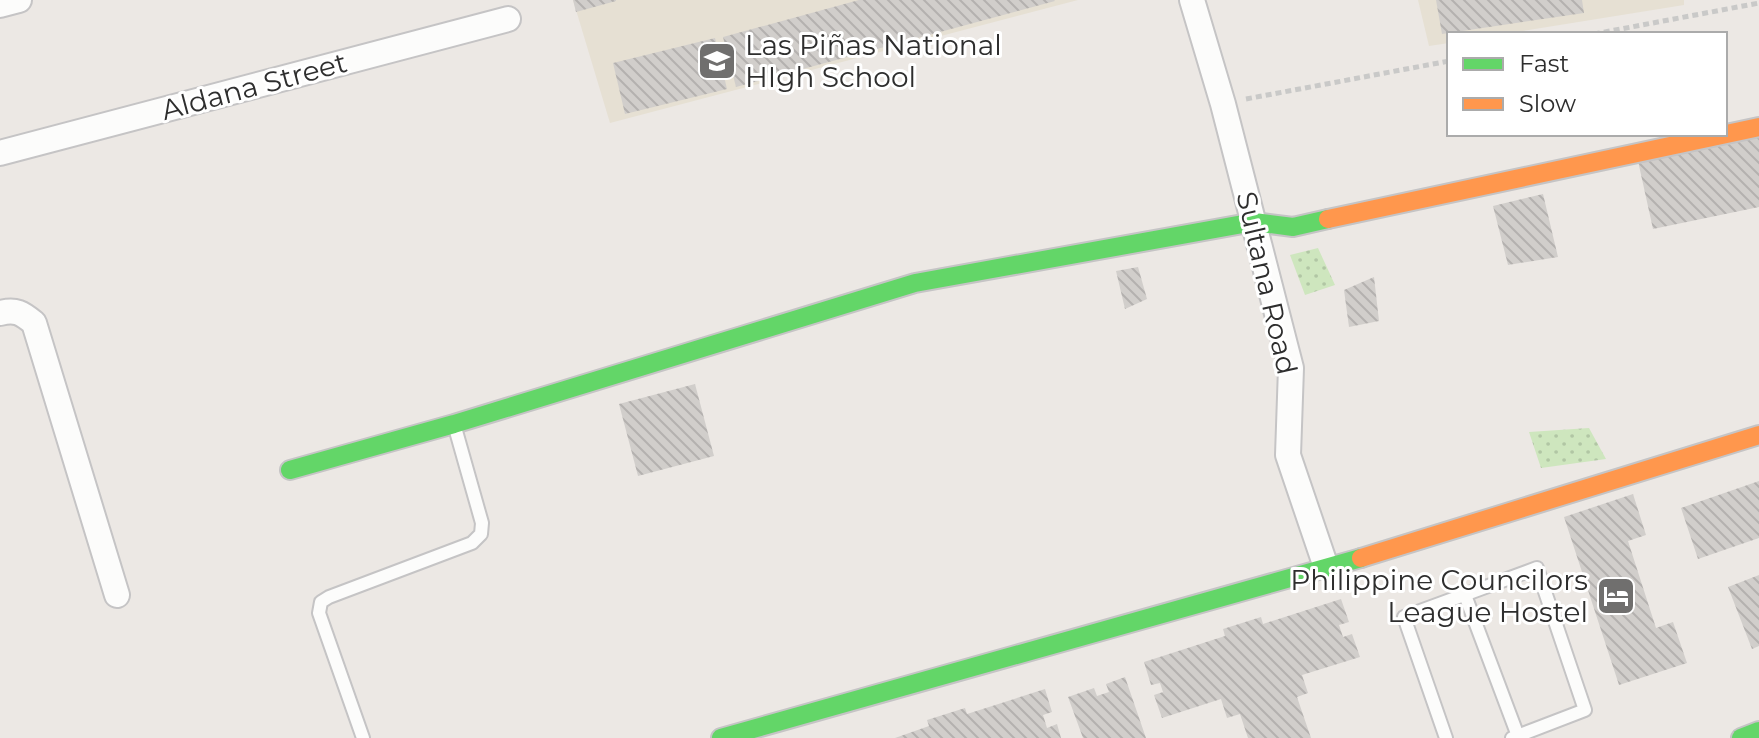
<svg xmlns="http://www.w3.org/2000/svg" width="1759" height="738" font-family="Montserrat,sans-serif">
  <defs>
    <pattern id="grass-dots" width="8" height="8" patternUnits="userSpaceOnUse" patternTransform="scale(2)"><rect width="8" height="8" fill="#cee6be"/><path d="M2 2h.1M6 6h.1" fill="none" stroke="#b1c6a4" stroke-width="1.8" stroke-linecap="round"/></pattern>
    <pattern id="building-back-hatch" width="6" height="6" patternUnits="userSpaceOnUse" patternTransform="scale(2)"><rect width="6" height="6" fill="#d1cecb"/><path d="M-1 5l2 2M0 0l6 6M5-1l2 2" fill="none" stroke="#b4b1af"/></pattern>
  </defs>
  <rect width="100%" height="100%" fill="#ece8e4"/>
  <g fill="#e6e0d3">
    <path d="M573,0H1078L610,123Z"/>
    <path d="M1418,0H1684V5L1504,34H1449V43L1429,46Z"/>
  </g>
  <g fill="url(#grass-dots)">
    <path d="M1318,248L1335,285L1305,295L1290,255Z"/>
    <path d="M1589,428L1606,459L1541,468L1529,432Z"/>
  </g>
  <g fill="url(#building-back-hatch)">
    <path d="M573,0H616V1L576,12Z"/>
    <path d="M859,0H1054L1055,1L736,87L723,37Z"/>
    <path d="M1436,0H1582L1584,13L1442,34Z"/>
    <path d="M715,38L727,89L625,114L613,63Z"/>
    <path d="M1759,136V207L1653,229L1638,161Z"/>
    <path d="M1543,194L1558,257L1508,265L1493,206Z"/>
    <path d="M1138,267L1147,299L1125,309L1116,271Z"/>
    <path d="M1374,277L1379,321L1349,327L1344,290Z"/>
    <path d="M695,384L714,456L638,476L619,404Z"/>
    <path d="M1759,481V538L1698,559L1681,508Z"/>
    <path d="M1633,494L1646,535L1628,541L1656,628L1673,622L1687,663L1619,685L1564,517Z"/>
    <path d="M1759,575V646L1752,649L1728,587Z"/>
    <path d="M1341,599L1349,622L1339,625L1343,637L1352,634L1360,657L1302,675L1308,693L1297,697L1311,738H1248L1240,714L1227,718L1221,699L1162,718L1154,695L1163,692L1160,683L1151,685L1144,662L1225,636L1223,629L1261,617L1263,624Z"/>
    <path d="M1125,677L1146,738H1083L1068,697L1094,688L1097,696L1109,692L1106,684Z"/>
    <path d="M1045,689L1052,712L1043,715L1047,728L1057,724L1061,738H895L929,726L927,720L965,708L967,714Z"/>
  </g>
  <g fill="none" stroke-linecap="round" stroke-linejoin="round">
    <defs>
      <g id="lane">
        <path d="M1465,595L1518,736"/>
        <path d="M363,738L319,613L321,602L329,597L472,543L481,534L482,523L454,424"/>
        <path d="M1446,738L1404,617L1537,568L1585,710L1512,738"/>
      </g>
      <g id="street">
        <path d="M1192,0L1223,104L1291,368L1288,455L1326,567"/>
        <path d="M0,5L19,0"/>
        <path d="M0,153L508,19"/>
        <path d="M0,313C16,309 22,313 34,323L117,595"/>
      </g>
      <g id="fast">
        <path d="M290,470L454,424L915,283L1254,222L1293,227L1328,219"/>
        <path d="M721,738L1361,558"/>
        <path d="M1741,738L1759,731"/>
      </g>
      <g id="slow">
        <path d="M1328,219L1759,127"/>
        <path d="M1361,558L1759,435"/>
      </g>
    </defs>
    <use href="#lane" stroke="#c5c4c5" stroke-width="16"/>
    <use href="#street" stroke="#c5c4c5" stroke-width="28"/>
    <use href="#fast" stroke="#c5c4c5" stroke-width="22"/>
    <use href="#slow" stroke="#c5c4c5" stroke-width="22"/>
    <g stroke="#c9c9c8" stroke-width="5" stroke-dasharray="6 4" stroke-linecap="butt">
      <path d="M1594,34L1759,3"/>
      <path d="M1246,99L1449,61"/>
    </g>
    <use href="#lane" stroke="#fcfcfb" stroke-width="12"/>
    <use href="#street" stroke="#fcfcfb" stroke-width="24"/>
    <use href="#fast" stroke="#63d668" stroke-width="18"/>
    <use href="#slow" stroke="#ff974d" stroke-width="18"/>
  </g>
  <defs>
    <symbol id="school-square" viewBox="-11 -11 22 22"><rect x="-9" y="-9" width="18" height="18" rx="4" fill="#706f6e" stroke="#fff"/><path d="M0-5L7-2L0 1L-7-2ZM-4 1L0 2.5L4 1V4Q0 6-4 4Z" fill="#fff"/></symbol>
    <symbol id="hotel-square" viewBox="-11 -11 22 22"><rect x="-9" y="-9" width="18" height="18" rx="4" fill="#706f6e" stroke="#fff"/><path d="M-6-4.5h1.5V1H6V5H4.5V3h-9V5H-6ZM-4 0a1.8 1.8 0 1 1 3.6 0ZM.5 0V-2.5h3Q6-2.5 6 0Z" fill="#fff"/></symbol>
  </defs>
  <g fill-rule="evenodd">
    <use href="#school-square" x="695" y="39" width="44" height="44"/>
    <use href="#hotel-square" x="1594" y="574" width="44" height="44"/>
  </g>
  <g text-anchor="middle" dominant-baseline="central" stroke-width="6" stroke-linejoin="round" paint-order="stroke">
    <g font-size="28" fill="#2e2e2e" stroke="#fff" text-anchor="start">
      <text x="745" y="45">Las Piñas National<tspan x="745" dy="32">HIgh School</tspan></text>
      <text x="1588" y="580" text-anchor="end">Philippine Councilors<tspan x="1588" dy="32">League Hostel</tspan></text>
    </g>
    <g font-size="28" fill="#2e2e2e" stroke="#fff">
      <text transform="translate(254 86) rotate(-15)">Aldana Street</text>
      <text transform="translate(1267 283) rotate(77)">Sultana Road</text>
    </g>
  </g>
  <rect x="1447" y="32" width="280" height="104" fill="#ffffff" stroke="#ababab" stroke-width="2"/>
  <rect x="1463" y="58" width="40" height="12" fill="#63d668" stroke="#ababab" stroke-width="2"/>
  <text x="1519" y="72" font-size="24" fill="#2e2e2e">Fast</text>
  <rect x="1463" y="98" width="40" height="12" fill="#ff974d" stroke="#ababab" stroke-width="2"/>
  <text x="1519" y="112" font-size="24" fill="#2e2e2e">Slow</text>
</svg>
